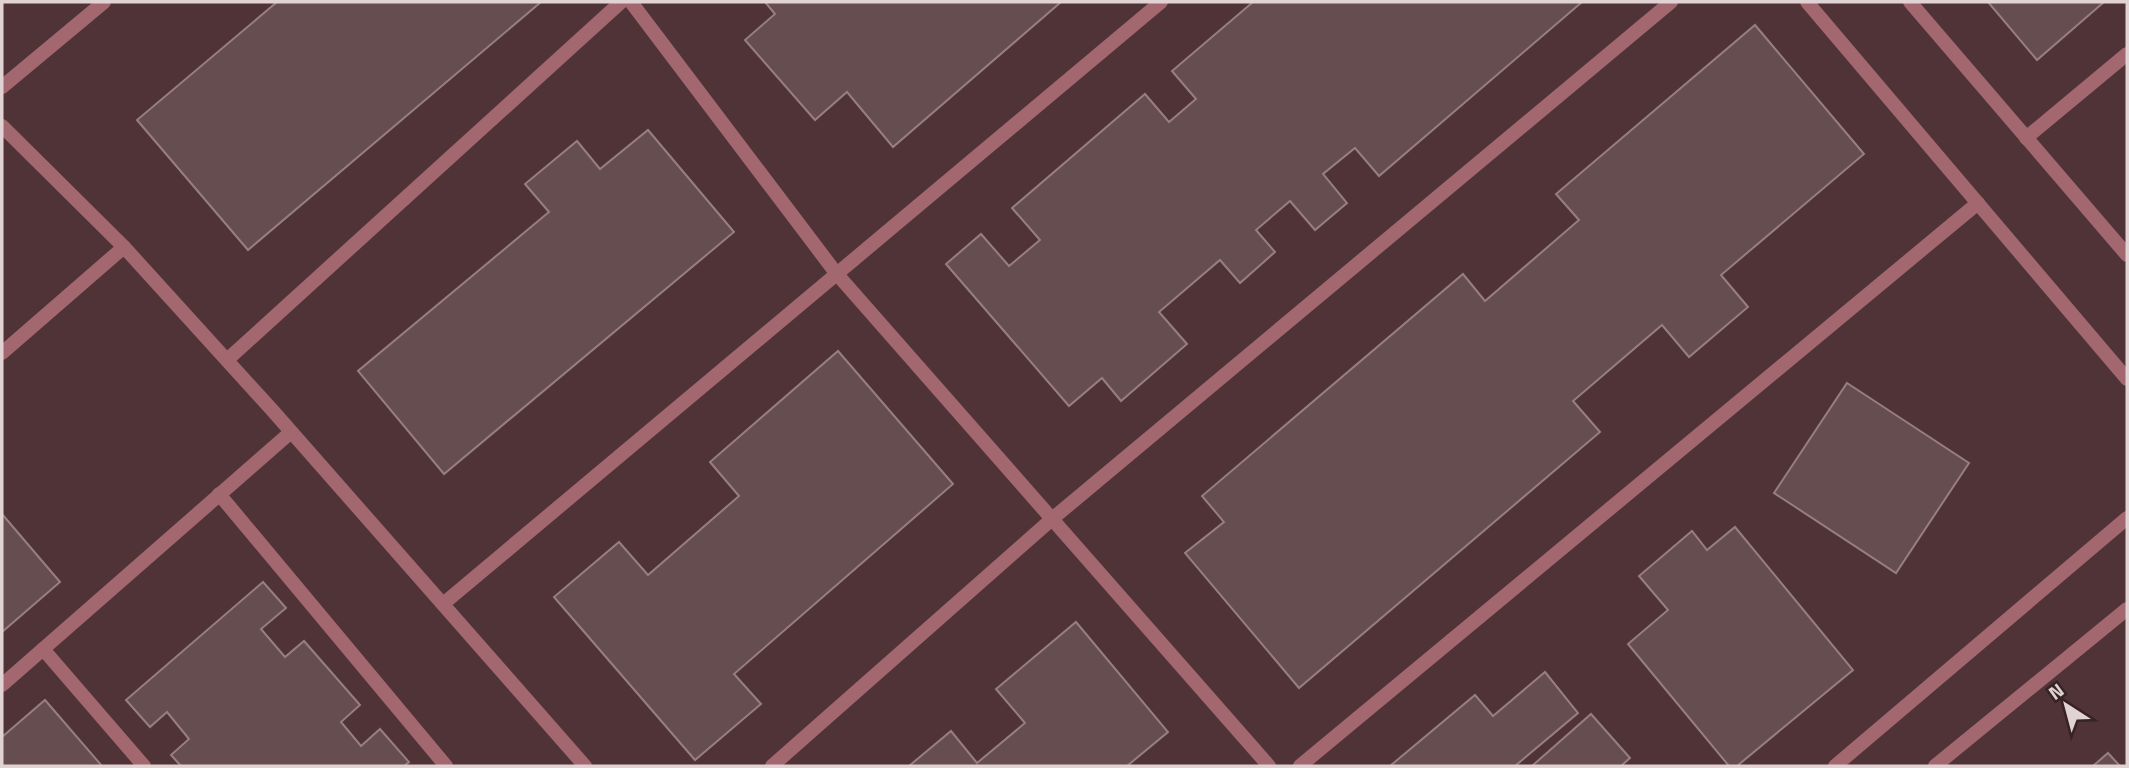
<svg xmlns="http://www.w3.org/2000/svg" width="2129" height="768" font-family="'Titillium Web',sans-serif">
  <rect width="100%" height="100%" fill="#412c2f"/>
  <rect fill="#503337" x="2" y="2" width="2125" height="764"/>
  <g fill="#654d50" stroke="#977e81" stroke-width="2">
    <path d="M277,2H541L248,250L137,120Z"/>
    <path d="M765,2H1061L893,147L847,92L815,120L745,40L775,14Z"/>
    <path d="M1253,2H1582L1379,176L1355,148L1323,174L1347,203L1315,230L1290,201L1256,230L1275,252L1240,283L1220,260L1159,312L1187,344L1121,401L1102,378L1069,406L946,264L981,234L1009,266L1040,240L1012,208L1145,94L1169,122L1196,99L1172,71Z"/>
    <path d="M1988,2H2104L2037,60Z"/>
    <path d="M1755,25L1864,154L1721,275L1748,307L1689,357L1662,325L1573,401L1600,432L1299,688L1185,553L1224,522L1202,496L1463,274L1485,301L1579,220L1556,194Z"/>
    <path d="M648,130L734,232L444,474L358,371L549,212L525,184L577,141L600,169Z"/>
    <path d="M838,351L953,484L734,674L761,704L695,760L554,597L619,542L648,575L739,496L710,462Z"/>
    <path d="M1847,383L1969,463L1896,573L1774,493Z"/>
    <path d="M2,514L60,582L2,632Z"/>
    <path d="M1735,527L1853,670L1737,766H1729L1628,644L1668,610L1639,576L1692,531L1707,550Z"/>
    <path d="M263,582L286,608L261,629L285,657L304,641L360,705L341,722L361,746L380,729L409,762L404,766H181L171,755L189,739L167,712L150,727L126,700Z"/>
    <path d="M1076,622L1168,732L1127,766H909L951,731L977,763L1025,723L996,689Z"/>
    <path d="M1545,672L1578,713L1515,766H1390L1475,695L1493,716Z"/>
    <path d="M45,700L102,766H2V737Z"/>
    <path d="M1591,714L1630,758L1621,766H1532Z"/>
    <path d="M2108,753L2120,766H2093Z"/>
  </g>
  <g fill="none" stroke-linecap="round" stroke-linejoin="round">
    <path stroke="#a36770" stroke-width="14" d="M2,353L124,247"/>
    <g stroke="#a36770" stroke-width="14">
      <path d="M631,2L836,273L1269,766"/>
      <path d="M2,87L104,2"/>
      <path d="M2,126L124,247L273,411L585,766"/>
      <path d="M2026,138L2127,54"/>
      <path d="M227,360L621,2"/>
      <path d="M219,494L446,766"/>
      <path d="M443,604L1161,2"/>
      <path d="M43,649L144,766"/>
      <path d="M2,685L291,432"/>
      <path d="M772,766L1052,519L1671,2"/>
      <path d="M1300,766L1978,203"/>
    </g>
    <g stroke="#a36770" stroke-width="14">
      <path d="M1807,2L2127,379"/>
      <path d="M1910,2L2127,255"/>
      <path d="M1835,766L2127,518"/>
      <path d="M1935,766L2127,609"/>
    </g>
  </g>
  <rect width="2129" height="768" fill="none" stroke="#e1d3d4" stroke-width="7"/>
  <g transform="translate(2066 705) rotate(324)" stroke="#372225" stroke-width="5" paint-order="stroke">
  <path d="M0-5L12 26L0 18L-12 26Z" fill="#e1d3d4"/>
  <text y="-10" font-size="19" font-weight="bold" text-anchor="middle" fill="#e1d3d4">N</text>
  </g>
</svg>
